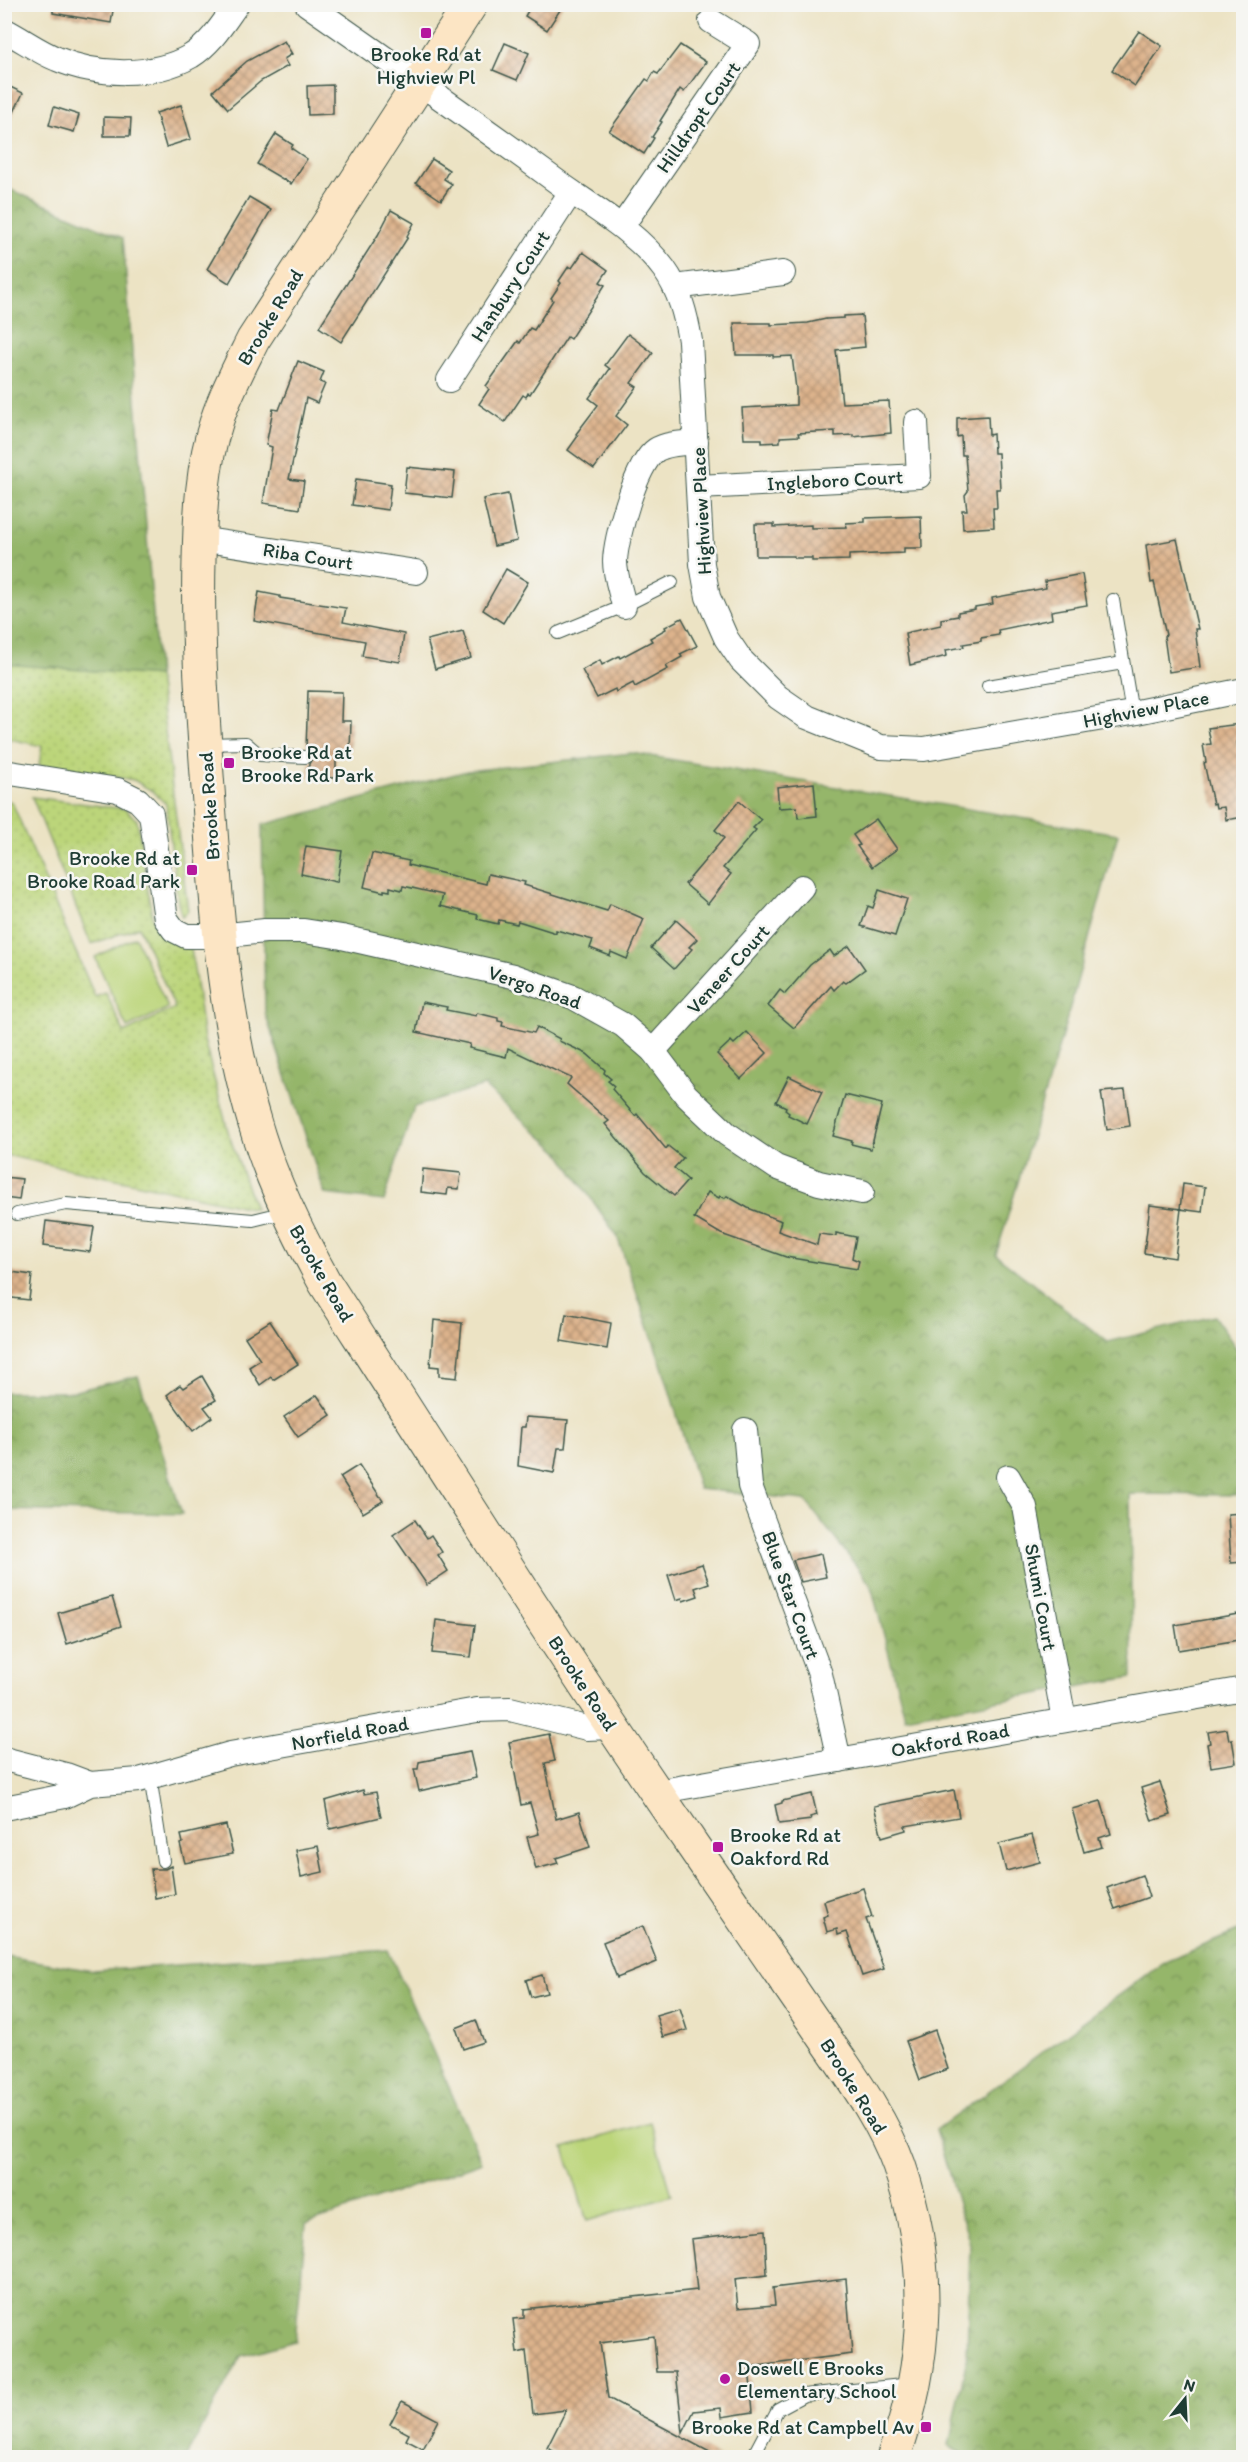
<svg xmlns="http://www.w3.org/2000/svg" width="1248" height="2462" font-family="Itim,sans-serif">
  <defs>
    <pattern id="grass-dots" width="8" height="8" patternUnits="userSpaceOnUse" patternTransform="scale(1.5)"><rect width="8" height="8" fill="#bcd57a"/><path d="M2 2h.1M6 6h.1" fill="none" stroke="#a1b86a" stroke-width="1.8" stroke-linecap="round"/></pattern>
    <pattern id="forest-crowns" width="20" height="18" patternUnits="userSpaceOnUse" patternTransform="scale(1.5)"><rect width="20" height="18" fill="#95b66a"/><path d="M2 6a3 3 0 1 1 6 0M12 15a3 3 0 1 1 6 0" fill="none" stroke="#799558"/></pattern>
    <pattern id="building-cross-hatch" width="8" height="8" patternUnits="userSpaceOnUse" patternTransform="scale(1.5)"><rect width="8" height="8" fill="#ddb38c"/><path d="M0 0l8 8M0 8l8-8" fill="none" stroke="#b39373"/></pattern>
  </defs>
  <rect width="100%" height="100%" fill="#f6f6f2"/>
  <filter id="ink" filterUnits="userSpaceOnUse"><feTurbulence type="fractalNoise" baseFrequency=".0167" numOctaves="2"/><feDisplacementMap in="SourceGraphic" scale="12" xChannelSelector="R" yChannelSelector="G"/><feConvolveMatrix kernelMatrix="1 2 1 2 8 2 1 2 1" color-interpolation-filters="sRGB"/></filter>
  <filter id="wash" filterUnits="userSpaceOnUse"><feTurbulence type="fractalNoise" baseFrequency=".008" numOctaves="4" result="noise"/><feDisplacementMap in="SourceGraphic" scale="24" xChannelSelector="R" yChannelSelector="G"/><feGaussianBlur stdDeviation="1.35" result="paint"/><feColorMatrix in="noise" values="0 0 0 0 0 0 0 0 0 0 0 0 0 0 0 0 0 1.4 0 .05"/><feComposite in="paint" operator="in"/></filter>
  <g filter="url(#wash)">
    <rect width="100%" height="100%" fill="#ece3c4"/>
    <g fill="url(#grass-dots)" stroke="#6e8957" stroke-width="1.5">
      <path d="M4,663L158,676L188,911L182,917L178,903L166,804L152,791L134,780L39,765L42,746L5,738Z"/>
      <path d="M32,797L125,809L137,820L153,922C160,935 176,949 191,948L204,1040L229,1135L255,1209L5,1155V800L12,802L95,997L106,993L124,1033L175,1008L139,927L91,944Z"/>
    </g>
    <g fill="url(#forest-crowns)" stroke="#5a7a4f" stroke-width="1.5">
      <path d="M4,187L123,238L158,676L5,664Z"/>
      <path d="M632,753L1118,834L1062,1036L996,1255L1108,1342L1214,1316L1243,1358V1495L1130,1494L1132,1677L905,1717L871,1585L805,1500L699,1489L664,1372L617,1236L559,1152L484,1086L414,1107L384,1201L325,1194L265,1013L262,825L467,771Z"/>
      <path d="M138,1376L182,1514L5,1510V1392H71Z"/>
      <path d="M1243,1929V2457L971,2458L949,2446L967,2358L970,2244L936,2130L1163,1963Z"/>
      <path d="M388,1950L482,2162L306,2224L295,2341L241,2356L186,2457H5V1956L93,1971Z"/>
    </g>
    <g fill="#bcd57a" stroke="#6e8957" stroke-width="1.5">
      <path d="M135,937L168,1008L127,1028L95,957Z"/>
      <path d="M650,2122L672,2195L587,2221L564,2148Z"/>
    </g>
    <g id="blocks">
      <g fill="url(#building-cross-hatch)">
        <path d="M53,4H114L111,23L53,13Z"/>
        <path d="M532,4H564L547,30L525,16Z"/>
        <path d="M1139,31L1162,46L1135,86L1112,70Z"/>
        <path d="M284,41L292,54L284,59L288,66L261,81L228,109L213,91L247,61Z"/>
        <path d="M505,43L529,53L517,80L493,70Z"/>
        <path d="M680,45L706,62L684,92L680,89L660,121L662,122L652,137L654,138L644,154L609,131L646,79L649,81L654,72L658,74Z"/>
        <path d="M4,84L23,93L4,133Z"/>
        <path d="M333,85V114L308,115L307,86Z"/>
        <path d="M181,105L191,139L166,147L156,113Z"/>
        <path d="M54,107L79,115L74,132L49,125Z"/>
        <path d="M104,117L131,118L130,136H104Z"/>
        <path d="M276,134L293,145L291,148L307,159L291,184L257,164Z"/>
        <path d="M432,159L449,170L444,179L452,184L441,200L416,183Z"/>
        <path d="M249,197L271,210L229,283L207,269Z"/>
        <path d="M391,210L414,223L407,236L408,237L341,342L319,327L378,235Z"/>
        <path d="M583,252L608,270L600,282L605,285L570,339L567,337L530,394L528,393L526,397L523,395L505,422L479,404L489,389L486,386L518,341L520,343L530,328L534,330L553,300L551,298L561,283L559,281L569,266L572,268Z"/>
        <path d="M862,315L865,347L836,350L842,403L889,401L891,433L853,437V435L835,436V431L798,433L799,436L780,437V442L762,443V439H744L742,408L796,405V389L792,356L773,357V355H736L734,323H771V325L808,323L826,319L844,318V316Z"/>
        <path d="M628,334L653,353L631,383L637,387L616,416L627,425L594,469L568,450L578,436L576,434L598,405L589,398L610,369L605,365Z"/>
        <path d="M298,361L324,372L320,382L325,384L317,403L306,398L289,479L304,481L300,509L263,503L272,447L266,445L273,409L279,410Z"/>
        <path d="M988,416L989,435L993,434L994,453H998L1000,489H996L997,508H993L994,527L963,529L962,510H967L965,495L968,491L965,455H962L961,436L957,437V418Z"/>
        <path d="M407,467L455,472L452,498L404,493Z"/>
        <path d="M356,479L391,484L388,510L352,505Z"/>
        <path d="M508,494L517,541L494,546L483,499Z"/>
        <path d="M921,516L922,548H904V553L849,555V560L812,561V558H794V556H756L755,524H774V527L811,525V528L847,527L846,523L865,522V518Z"/>
        <path d="M1177,539L1198,629H1195L1200,667L1169,672L1164,636L1166,635L1154,582L1151,583L1146,545Z"/>
        <path d="M506,569L528,582L503,623L483,610Z"/>
        <path d="M1082,574L1087,605L1051,611L1052,619L998,630L999,635L981,638V641L963,644L964,647L946,650L947,656L910,665L905,633L941,625V619L958,616V612L975,609V607L993,604L992,598L1046,588L1045,581Z"/>
        <path d="M259,592L280,596V598L346,608L343,622L404,634L400,662L362,656L365,641L254,621Z"/>
        <path d="M682,618L697,646L680,654L682,657L666,666L668,669L635,687L633,683L616,692L615,689L597,698L582,670L600,660L602,665L619,656L620,658L652,641L650,638L666,629L665,627Z"/>
        <path d="M463,631L471,658L435,669L427,640Z"/>
        <path d="M308,691L342,692L341,721H351L350,751L336,752V778L308,777L309,764L313,757L310,750L306,749Z"/>
        <path d="M1240,724L1243,742H1237L1244,782V817L1226,820L1224,807L1216,808L1215,803L1213,804L1204,763L1206,762L1203,745L1211,744L1208,728Z"/>
        <path d="M814,783L817,816L798,818L797,807L779,808L777,787Z"/>
        <path d="M739,801L761,820L753,828L756,830L723,868L731,874L708,904L685,884L724,838L715,830Z"/>
        <path d="M876,819L897,849L872,867L857,846L860,845L853,835Z"/>
        <path d="M306,846L342,851L337,882L301,874Z"/>
        <path d="M372,853L409,861L408,865L486,884L488,874L525,882L524,885L607,911L610,904L644,919L627,959L611,952L610,956L590,948L593,940L556,930V933L518,921L517,924L499,920L498,924L477,919L478,915L440,906L443,895L403,886L402,890L390,887V891L384,890V892L364,887Z"/>
        <path d="M879,890L907,899L895,936L861,926L868,906L873,908Z"/>
        <path d="M676,920L697,939L689,947L692,949L674,969L651,948Z"/>
        <path d="M849,946L865,969L846,983L843,981L834,990L831,986L794,1028L768,1006L780,990L785,994L810,965L830,950L834,956Z"/>
        <path d="M422,1002L447,1007L446,1010L476,1016L477,1013L498,1018V1021L503,1022L502,1026L534,1033L537,1027L560,1039L559,1041L587,1054L605,1070L604,1073L611,1079L608,1081L614,1086L612,1089L635,1116L637,1114L666,1149L668,1146L683,1158L674,1168L688,1180L674,1196L645,1172L605,1124L609,1121L567,1084L571,1078L508,1048L506,1057L469,1048L470,1044L416,1032Z"/>
        <path d="M747,1032L767,1053L741,1079L717,1054L731,1041L734,1044Z"/>
        <path d="M789,1076L822,1092L807,1124L788,1115L789,1113L785,1110L786,1107L776,1102Z"/>
        <path d="M1125,1090L1130,1126L1107,1130L1101,1092Z"/>
        <path d="M845,1095L882,1104L871,1149L851,1144L852,1141L833,1136Z"/>
        <path d="M423,1169L461,1173L459,1189L448,1188L447,1195L421,1192Z"/>
        <path d="M4,1177L22,1179L19,1200L4,1198Z"/>
        <path d="M1183,1184L1205,1187L1202,1212L1180,1209Z"/>
        <path d="M708,1192L719,1198L720,1196L725,1198L727,1196L748,1208L779,1220L781,1221L778,1231L817,1245L819,1234L836,1236V1233L856,1237L852,1258L859,1261L857,1269L786,1257L721,1234L694,1218Z"/>
        <path d="M1150,1205L1181,1209L1175,1258L1144,1253Z"/>
        <path d="M46,1221L94,1227L90,1252L43,1246Z"/>
        <path d="M4,1271L32,1275L29,1300L4,1297Z"/>
        <path d="M566,1314L611,1323L607,1349L561,1341Z"/>
        <path d="M434,1320L462,1323L457,1378L439,1376V1367L430,1366Z"/>
        <path d="M270,1321L298,1364L273,1380L271,1377L260,1385L249,1367L260,1360L245,1337Z"/>
        <path d="M202,1376L216,1400L204,1407L212,1417L193,1431L167,1395L180,1385L183,1388Z"/>
        <path d="M317,1395L331,1415L298,1437L284,1417Z"/>
        <path d="M526,1417L568,1420L565,1448H558L554,1473L518,1466L521,1427H525Z"/>
        <path d="M359,1465L383,1501L363,1513L340,1477Z"/>
        <path d="M1244,1513V1562L1231,1563L1228,1514Z"/>
        <path d="M415,1520L427,1538L431,1535L442,1552L438,1555L448,1571L427,1585L393,1535Z"/>
        <path d="M821,1554L826,1577L801,1582L793,1560Z"/>
        <path d="M702,1564L709,1583L695,1588L698,1596L683,1601L682,1598L676,1600L668,1575Z"/>
        <path d="M112,1597L121,1626L67,1644L58,1613Z"/>
        <path d="M1244,1613V1639L1179,1650L1175,1625Z"/>
        <path d="M436,1620L475,1625L471,1657L432,1653Z"/>
        <path d="M1227,1729L1229,1740L1232,1739L1236,1763L1211,1767L1207,1744L1210,1743L1208,1732Z"/>
        <path d="M549,1734L555,1761L545,1763L556,1819L579,1812L590,1847L556,1858L558,1863L536,1869L527,1837L539,1834L530,1803L521,1805L509,1742Z"/>
        <path d="M470,1752L476,1778L419,1791L414,1769H418L419,1762Z"/>
        <path d="M1160,1782L1171,1815L1152,1821L1141,1788Z"/>
        <path d="M363,1790L364,1794L376,1792L381,1817L330,1829L325,1801Z"/>
        <path d="M954,1790L959,1817L905,1826L906,1830L882,1837L874,1806Z"/>
        <path d="M812,1794L817,1815L810,1817L811,1820L779,1824L775,1805L782,1803V1801Z"/>
        <path d="M1101,1801L1111,1834L1099,1838L1102,1847L1084,1852L1072,1809Z"/>
        <path d="M226,1825L233,1854L185,1863L180,1844L183,1843L181,1835Z"/>
        <path d="M1032,1835L1040,1862L1006,1871L999,1844Z"/>
        <path d="M318,1846L323,1872L301,1877L296,1850Z"/>
        <path d="M171,1866L175,1894L155,1898L151,1869H165Z"/>
        <path d="M1142,1875L1149,1897L1115,1909L1107,1888Z"/>
        <path d="M863,1888L872,1917L866,1919L884,1969L862,1976L847,1932L838,1935L837,1929L827,1932L823,1917L828,1915L824,1901Z"/>
        <path d="M643,1926L657,1962L617,1978L603,1942Z"/>
        <path d="M542,1975L547,1993L531,1997L526,1980Z"/>
        <path d="M680,2008L687,2030L663,2037L656,2015Z"/>
        <path d="M476,2020L484,2042L463,2049L456,2028Z"/>
        <path d="M935,2030L948,2069L920,2080L906,2041Z"/>
        <path d="M765,2230L767,2275L735,2279L738,2308L775,2305L773,2288L846,2279L852,2354L749,2367L753,2412L722,2417L721,2408L694,2411L683,2433L676,2372H657L654,2336L600,2343L608,2398L719,2457H565L547,2448L566,2410L533,2414L526,2351L517,2353L513,2319L524,2318V2309L697,2290L691,2239Z"/>
        <path d="M402,2401L438,2420L423,2449L406,2440L409,2434L390,2424Z"/>
      </g>
    </g>
  </g>
  <g filter="url(#ink)">
    <use href="#blocks" fill-opacity="0" stroke="#3e564a" stroke-width="1.5"/>
    <g fill="none" stroke-linecap="round" stroke-linejoin="round">
      <defs>
        <g id="lane">
          <path d="M1113,600L1132,713"/>
          <path d="M558,633L624,606L672,582"/>
          <path d="M988,686L1123,663"/>
          <path d="M206,744L246,743L260,755L305,757"/>
          <path d="M17,1214L66,1204L253,1220L286,1212"/>
          <path d="M150,1776L163,1861"/>
          <path d="M752,2458L778,2409L804,2395L912,2384"/>
        </g>
        <g id="street">
          <path d="M307,4C389,61 471,119 552,178C591,207 635,230 664,269C680,291 686,316 690,341L702,564L708,597L726,638L741,660L778,697L807,717L881,747L924,749L1132,713L1244,690"/>
          <path d="M4,30C22,39 39,52 57,59C97,76 152,78 191,56C211,44 224,22 237,4"/>
          <path d="M622,226L748,44L711,21"/>
          <path d="M675,287L783,273"/>
          <path d="M449,380L571,192"/>
          <path d="M698,487L919,476L916,422"/>
          <path d="M199,539L416,572"/>
          <path d="M624,606C621,591 615,577 615,561C616,538 636,463 656,450C667,443 684,443 696,442"/>
          <path d="M4,772L118,790L138,800L151,814L166,919L174,930L186,936H218L265,931H304L342,937L513,976L573,997L623,1025L653,1051L686,1095L727,1134L776,1167L819,1183L862,1192"/>
          <path d="M653,1051L802,887"/>
          <path d="M745,1430L750,1486L820,1674L839,1760"/>
          <path d="M1008,1477L1025,1507L1064,1720"/>
          <path d="M4,1759L66,1775L90,1784"/>
          <path d="M656,1792L1244,1689"/>
          <path d="M4,1808L65,1796L90,1784L139,1780L230,1754L477,1710L510,1709L587,1728L611,1727"/>
        </g>
        <path id="secondary" d="M471,4L253,340C240,366 226,392 217,420C202,465 200,513 199,560C197,632 202,703 207,775C216,897 221,1019 259,1137C275,1188 299,1236 325,1283C446,1472 566,1661 693,1846C734,1906 775,1966 816,2025C845,2068 882,2117 899,2165C932,2261 929,2363 893,2458"/>
      </defs>
      <use href="#lane" stroke="#3e564a" stroke-width="14"/>
      <use href="#street" stroke="#3e564a" stroke-width="26"/>
      <use href="#secondary" stroke="#3e564a" stroke-width="35"/>
      <use href="#lane" stroke="#fff" stroke-width="12"/>
      <use href="#street" stroke="#fff" stroke-width="24"/>
      <use href="#secondary" stroke="#fce5c4" stroke-width="33"/>
    </g>
  </g>
  <g fill="#b5179e" stroke="#f6f6f2" stroke-width="2">
    <rect x="420" y="27" width="12" height="12" rx="3"/>
    <rect x="223" y="757" width="12" height="12" rx="3"/>
    <rect x="186" y="864" width="12" height="12" rx="3"/>
    <rect x="712" y="1841" width="12" height="12" rx="3"/>
    <circle cx="725" cy="2379" r="6"/>
    <rect x="920" y="2421" width="12" height="12" rx="3"/>
  </g>
  <g text-anchor="middle" dominant-baseline="central" stroke-width="5" stroke-linejoin="round" paint-order="stroke">
    <g font-size="20" fill="#1f3d34" stroke="#f6f6f2" text-anchor="start">
      <text x="426" y="54" text-anchor="middle">Brooke Rd at<tspan x="426" dy="23">Highview Pl</tspan></text>
      <text x="241" y="752">Brooke Rd at<tspan x="241" dy="23">Brooke Rd Park</tspan></text>
      <text x="180" y="858" text-anchor="end">Brooke Rd at<tspan x="180" dy="23">Brooke Road Park</tspan></text>
      <text x="730" y="1835">Brooke Rd at<tspan x="730" dy="23">Oakford Rd</tspan></text>
      <text x="737" y="2368">Doswell E Brooks<tspan x="737" dy="23">Elementary School</tspan></text>
      <text x="914" y="2427" text-anchor="end">Brooke Rd at Campbell Av</text>
    </g>
    <g font-size="20" fill="#1f3d34" stroke="#f6f6f2">
      <text transform="translate(698 117) rotate(-55)">Hilldropt Court</text>
      <text transform="translate(510 286) rotate(-57)">Hanbury Court</text>
      <text transform="translate(270 317) rotate(-59)">Brooke Road</text>
      <text transform="translate(835 480) rotate(-3)">Ingleboro Court</text>
      <text transform="translate(701 511) rotate(-93)">Highview Place</text>
      <text transform="translate(308 556) rotate(9)">Riba Court</text>
      <text transform="translate(1146 709) rotate(-11)">Highview Place</text>
      <text transform="translate(209 806) rotate(-94)">Brooke Road</text>
      <text transform="translate(728 969) rotate(-48)">Veneer Court</text>
      <text transform="translate(535 987) rotate(19)">Vergo Road</text>
      <text transform="translate(322 1273) rotate(60)">Brooke Road</text>
      <text transform="translate(791 1595) rotate(70)">Blue Star Court</text>
      <text transform="translate(1041 1597) rotate(80)">Shumi Court</text>
      <text transform="translate(583 1683) rotate(57)">Brooke Road</text>
      <text transform="translate(350 1733) rotate(-10)">Norfield Road</text>
      <text transform="translate(950 1740) rotate(-10)">Oakford Road</text>
      <text transform="translate(854 2086) rotate(58)">Brooke Road</text>
    </g>
  </g>
  <rect width="1248" height="2462" fill="none" stroke="#f6f6f2" stroke-width="24"/>
  <g transform="translate(1185 2399) rotate(18)" stroke="#f6f6f2" stroke-width="4.5" paint-order="stroke">
  <path d="M0-4.5L10 22L0 15L-10 22Z" fill="#1f3d34"/>
  <text y="-9" font-size="16" font-weight="bold" text-anchor="middle" fill="#1f3d34">N</text>
  </g>
</svg>
